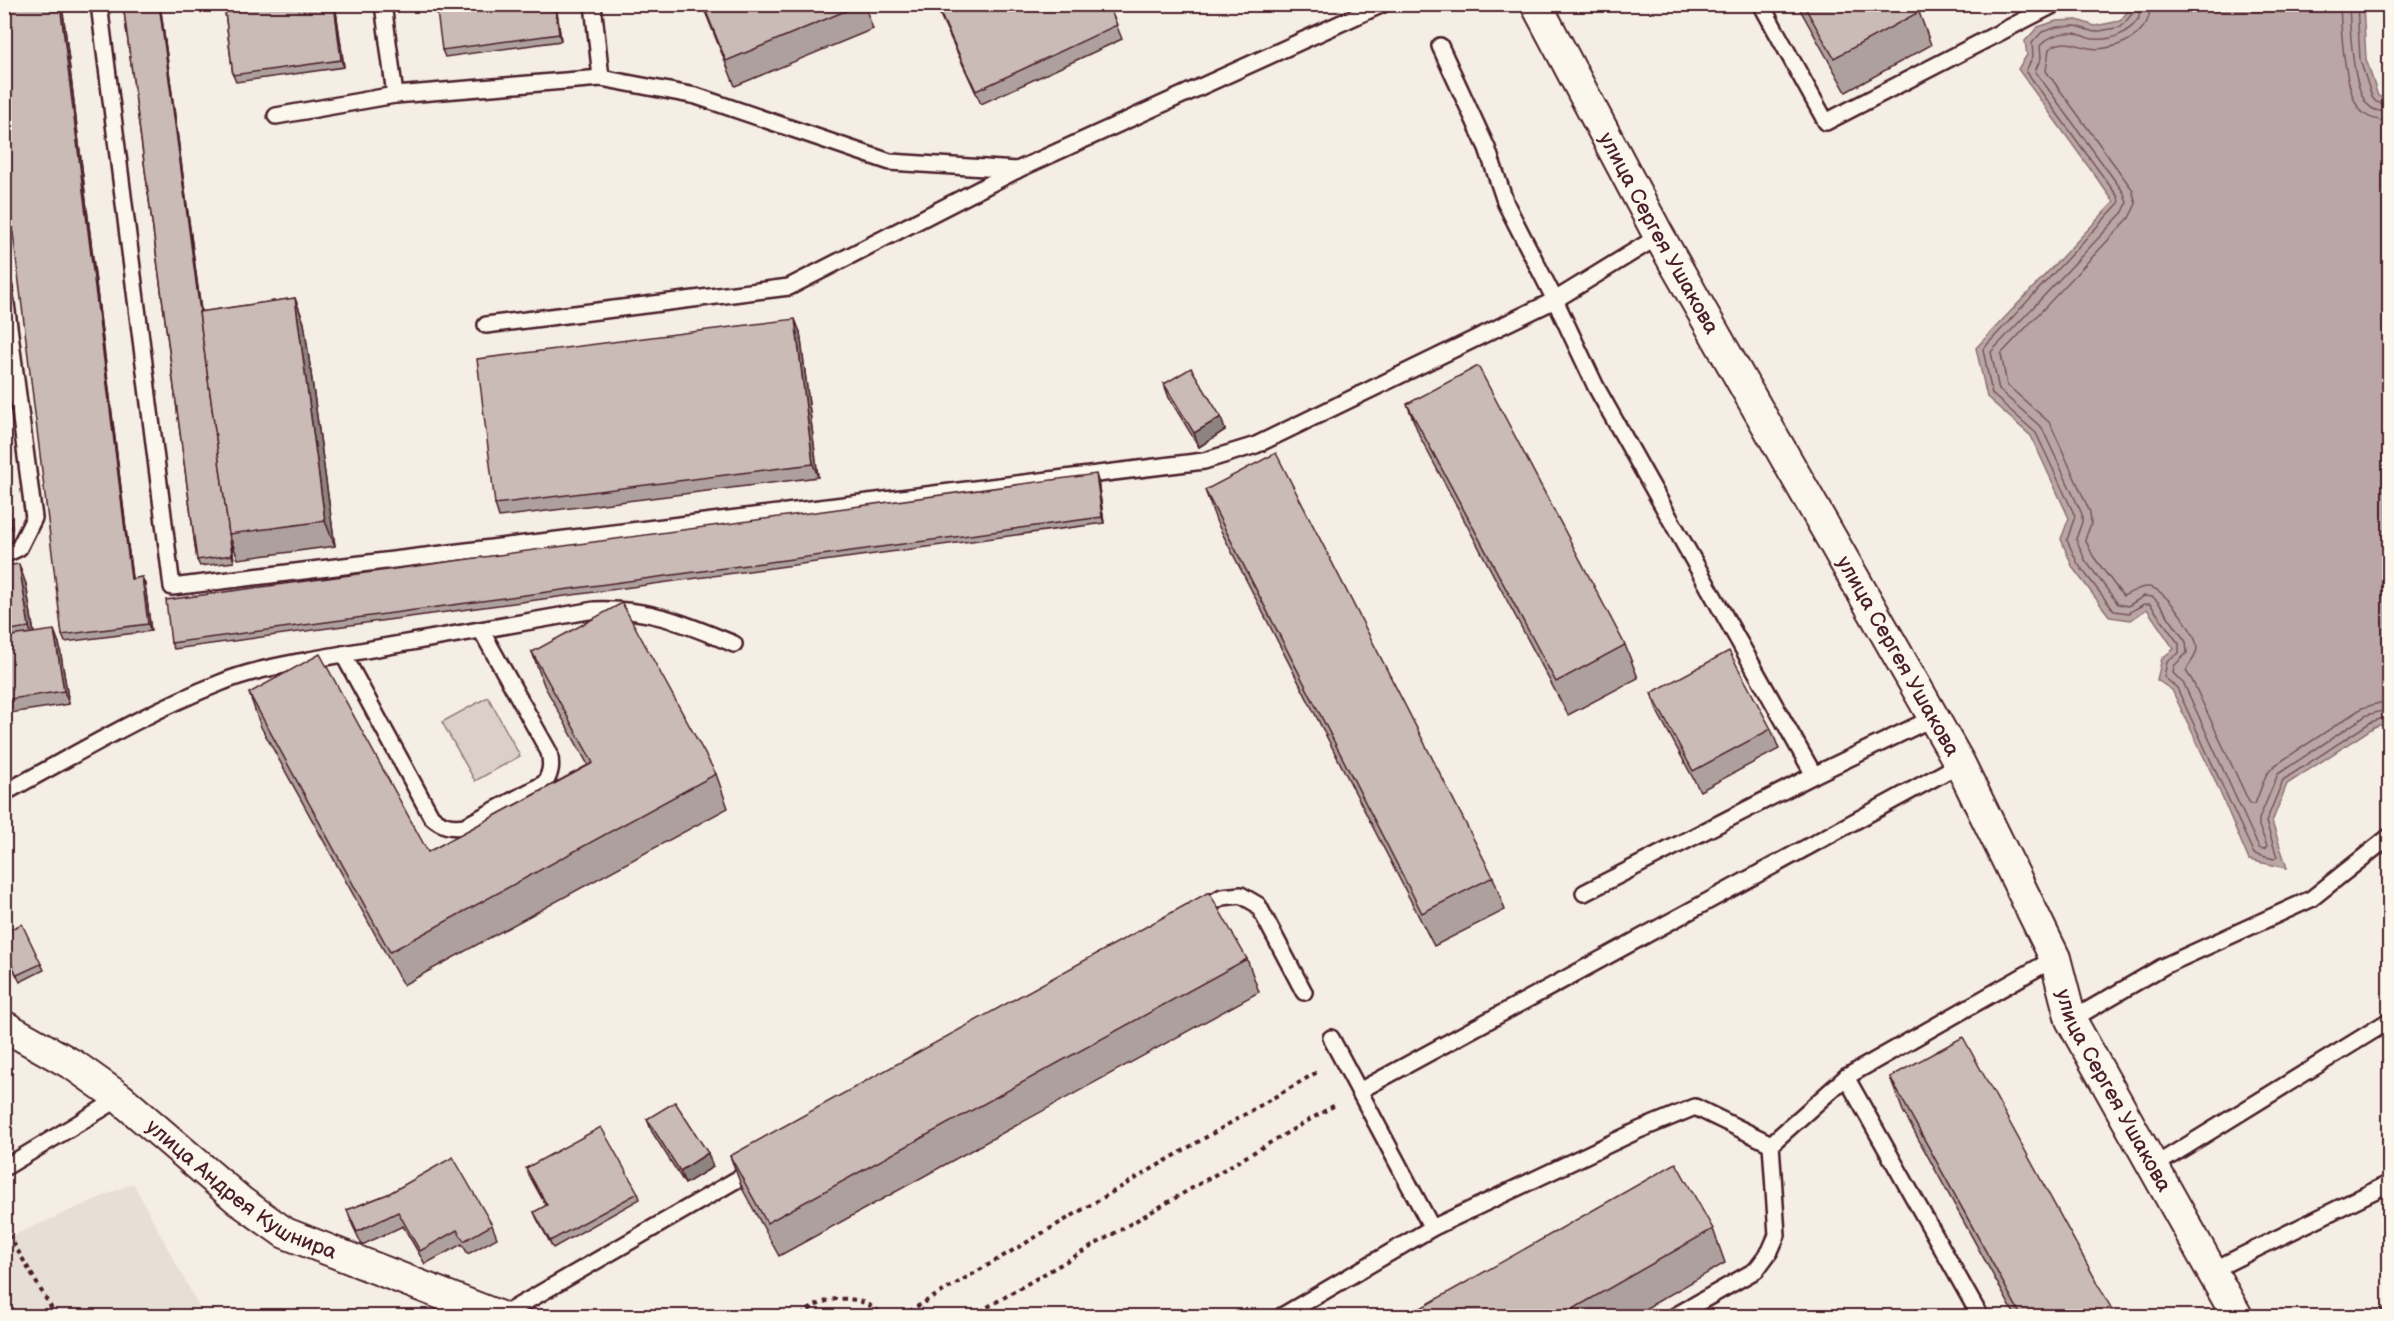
<svg xmlns="http://www.w3.org/2000/svg" width="2394" height="1321" font-family="'Balsamiq Sans',sans-serif">
  <rect width="100%" height="100%" fill="#f4eee4"/>
  <filter id="ink" filterUnits="userSpaceOnUse"><feTurbulence type="fractalNoise" baseFrequency=".0167" numOctaves="2"/><feDisplacementMap in="SourceGraphic" scale="12" xChannelSelector="R" yChannelSelector="G"/><feConvolveMatrix kernelMatrix="1 2 1 2 8 2 1 2 1" color-interpolation-filters="sRGB"/></filter>
  <g filter="url(#ink)">
    <path fill="#e7dfd6" d="M133,1183L204,1316H5V1239Z"/>
    <path fill="#dbd0c9" stroke="#92787a" stroke-width="1.5" d="M488,697L520,756L475,781L442,722Z"/>
    <path fill="#baa7a5" stroke="#8d7174" stroke-width="1.5" d="M2122,5H2363L2366,59L2378,96L2389,100V722L2374,727L2287,784L2272,822L2287,868L2249,860L2214,778L2172,690L2157,680L2162,658L2174,649L2147,609L2131,620L2110,617L2073,568L2061,539L2069,518L2031,436L1987,397L1976,348L2114,202L2018,69L2027,55L2025,41L2038,27L2056,21L2077,20L2095,26L2120,21L2128,11Z"/>
    <g fill="none" stroke-linecap="round" stroke-linejoin="round">
      <g stroke="#77555c" stroke-width="1.5">
        <path d="M2130,4L2133,13L2121,27L2094,32L2076,26L2057,27L2042,32L2032,43L2033,56L2026,71L2118,197L2119,203L1983,349L1992,394L2036,433L2075,516L2067,540L2078,564L2114,611L2129,613L2144,604H2150L2179,644V653L2167,662L2164,677L2177,688L2254,854L2274,859L2277,857L2266,822L2283,780L2371,722L2390,716"/>
        <path d="M2140,4L2139,18C2129,33 2112,41 2093,39C2087,39 2081,34 2075,33C2062,32 2048,36 2040,46L2041,58L2035,71L2124,193L2127,203L2123,212L1991,352L1999,390L2042,428L2082,514V522L2076,539L2085,560L2118,604L2128,606L2144,596L2153,597L2158,602L2186,642L2187,653L2174,666L2173,673L2184,684L2259,848L2264,849L2267,846L2259,826V819L2278,774L2367,715L2390,709"/>
        <path d="M2149,4C2151,15 2148,22 2141,30C2131,43 2106,51 2089,48C2075,45 2063,38 2049,49L2046,71L2132,189L2136,204L2129,218L2001,354L2007,385L2050,423L2090,512L2091,524L2085,539L2093,556L2123,596C2132,593 2138,586 2149,587C2164,588 2196,632 2197,647C2197,658 2189,663 2186,671L2192,680L2250,804H2255L2266,775L2274,766L2362,708L2390,700"/>
        <path d="M2340,4C2341,30 2344,96 2363,113C2370,119 2381,121 2390,122"/>
        <path d="M2349,4C2350,28 2352,88 2368,105C2373,111 2383,112 2390,112"/>
        <path d="M2357,4L2360,60L2372,97L2376,102L2390,105"/>
      </g>
      <defs>
        <g id="lane">
          <path d="M99,4L172,587L1204,461L1256,445L1555,300L1659,236"/>
          <path d="M383,4L395,95"/>
          <path d="M593,4L601,78"/>
          <path d="M1761,4L1826,122L2055,4"/>
          <path d="M1440,46L1487,148L1506,204L1555,300L1596,387L1814,775"/>
          <path d="M276,116L395,95L601,78L696,96L890,162L1017,170"/>
          <path d="M4,288L34,518L19,548L4,555"/>
          <path d="M486,325L789,287L1017,170L1383,4"/>
          <path d="M343,654L431,816C442,826 450,828 465,826L545,783C551,772 552,765 549,752L481,630"/>
          <path d="M4,793C75,755 146,712 220,683C249,671 279,666 309,660L594,610C650,608 683,623 734,644"/>
          <path d="M1584,893L1814,775L1935,717"/>
          <path d="M1198,911L1222,897L1241,895L1258,905L1304,992"/>
          <path d="M2071,1020L2164,966L2311,899L2390,836"/>
          <path d="M1331,1038L1432,1228"/>
          <path d="M1846,1077L1980,1316"/>
          <path d="M1359,1091L1960,764"/>
          <path d="M2154,1166L2384,1024"/>
          <path d="M4,1168L120,1098"/>
          <path d="M2213,1270L2390,1183"/>
          <path d="M501,1316L755,1169"/>
          <path d="M1282,1316L1432,1228L1639,1130L1695,1107L1771,1144L1846,1077L2055,958"/>
          <path d="M1675,1316L1756,1270L1770,1251L1777,1235L1771,1144"/>
          <path d="M2389,1316H2390"/>
        </g>
        <g id="street">
          <path id="s1" d="M1536,4L1659,236L1960,764L2055,958L2071,1020L2237,1316"/>
          <path id="s2" d="M4,1026L75,1066L120,1098L240,1201L285,1233L498,1316"/>
        </g>
      </defs>
      <use href="#lane" stroke="#4a1f2b" stroke-width="20"/>
      <use href="#street" stroke="#4a1f2b" stroke-width="34"/>
      <g stroke="#4a1f2b" stroke-width="4" stroke-dasharray="4.5 4.5" stroke-linecap="butt">
        <path d="M4,1227L56,1316"/>
        <path d="M801,1316C826,1293 860,1293 884,1316"/>
        <path d="M901,1316L1319,1071"/>
        <path d="M972,1316L1335,1105"/>
      </g>
      <use href="#lane" stroke="#fbf7ec" stroke-width="15"/>
      <use href="#street" stroke="#fbf7ec" stroke-width="30"/>
    </g>
    <g fill="#aea19d" stroke="#4a1f2b" stroke-width="1.5">
      <path d="M4,4H62L132,579L142,577L145,584L151,631L65,642L62,635Z"/>
      <path d="M123,4H160L201,312L295,298L304,323L335,546L238,559L232,542L234,562L200,566L197,560Z"/>
      <path d="M224,4H335L344,67L236,82L233,75Z"/>
      <path d="M556,4L561,41L445,57L442,50Z"/>
      <path d="M702,4H864L873,29L735,86Z"/>
      <path d="M935,4H1108L1122,39L981,104Z"/>
      <path d="M1797,4H1915L1919,12L1931,45L1846,92Z"/>
      <path d="M800,332L818,477L499,517L495,504Z"/>
      <path d="M1164,384L1225,430L1199,447L1169,398Z"/>
      <path d="M1407,404L1625,645L1638,678L1568,715L1420,437Z"/>
      <path d="M4,473L12,529L4,530Z"/>
      <path d="M1098,481L1104,523L174,649L171,643Z"/>
      <path d="M1205,490L1493,877L1505,910L1434,946L1217,523Z"/>
      <path d="M4,566L26,584L34,633L59,643L69,704L4,714Z"/>
      <path d="M532,652L716,774L728,808L403,985L261,727L249,693L428,852L588,765L544,685Z"/>
      <path d="M1651,693L1771,729L1779,749L1700,791L1658,713Z"/>
      <path d="M4,932L41,964L44,970L20,982L4,950Z"/>
      <path d="M1247,959L1259,992L779,1256L743,1190L730,1156Z"/>
      <path d="M1890,1077L2116,1317H2016L1903,1111Z"/>
      <path d="M647,1119L713,1167L685,1184L652,1132Z"/>
      <path d="M526,1168L638,1193L640,1199L553,1248L537,1219L534,1212L546,1206L529,1175Z"/>
      <path d="M388,1194L492,1225L497,1238L468,1254L462,1244L425,1264L403,1226L362,1245L352,1224L347,1210Z"/>
      <path d="M1713,1229L1725,1263L1631,1317H1405Z"/>
    </g>
    <g fill="#8d837f" stroke="#4a1f2b" stroke-width="1.5">
      <path d="M60,4H62L133,586L131,579Z"/>
      <path d="M159,4H160L231,534H229Z"/>
      <path d="M334,4H335L344,67L341,60Z"/>
      <path d="M555,4H556L561,41L559,34Z"/>
      <path d="M295,298L304,323L335,546L325,521Z"/>
      <path d="M795,319L800,332L818,477L813,464Z"/>
      <path d="M1221,417L1225,430L1199,447L1194,433Z"/>
      <path d="M4,473L12,529L10,522L4,484Z"/>
      <path d="M1096,474L1098,481L1104,523L1102,517Z"/>
      <path d="M229,535L232,542L234,562L232,555Z"/>
      <path d="M19,564L26,584L36,647L29,627Z"/>
      <path d="M142,577L145,584L151,631L148,624Z"/>
      <path d="M54,630L59,643L69,704L64,691Z"/>
      <path d="M708,1153L713,1167L685,1184L680,1171Z"/>
    </g>
    <g fill="#cabbb6" stroke="#4a1f2b" stroke-width="1.5">
      <path d="M4,4H60L131,579L142,577L148,624L62,635L4,159Z"/>
      <path d="M123,4H159L200,312H199L232,555L197,560Z"/>
      <path d="M224,4H334L341,60L233,75Z"/>
      <path d="M436,4H555L559,34L442,50Z"/>
      <path d="M703,4H862L726,61Z"/>
      <path d="M936,4H1108L1117,25L976,91Z"/>
      <path d="M1803,4H1915L1919,12L1834,58Z"/>
      <path d="M295,298L325,521L229,534L199,312Z"/>
      <path d="M795,319L813,464L495,504L477,359Z"/>
      <path d="M1478,366L1625,645L1556,682L1407,404Z"/>
      <path d="M1191,368L1221,417L1194,433L1164,384Z"/>
      <path d="M1276,453L1493,877L1422,913L1205,490Z"/>
      <path d="M1096,474L1102,517L171,643L166,600Z"/>
      <path d="M4,484L10,522L4,523Z"/>
      <path d="M19,564L29,627L4,631V566Z"/>
      <path d="M622,603L716,774L390,952L249,693L320,654L428,852L593,763L532,652Z"/>
      <path d="M54,630L64,691L4,700V637Z"/>
      <path d="M1729,651L1771,729L1693,771L1651,693Z"/>
      <path d="M1209,892L1247,959L767,1223L730,1156Z"/>
      <path d="M22,924L41,964L17,975L4,949V932Z"/>
      <path d="M1963,1037L2116,1317H2022L1890,1077Z"/>
      <path d="M675,1102L708,1153L680,1171L647,1119Z"/>
      <path d="M601,1127L638,1193L550,1241L534,1212L547,1205L526,1168Z"/>
      <path d="M453,1157L492,1225L464,1241L457,1230L420,1251L398,1212L357,1232L347,1210L388,1194Z"/>
      <path d="M1676,1163L1713,1229L1559,1317H1405Z"/>
    </g>
  </g>
  <g text-anchor="middle" dominant-baseline="central" stroke-width="6" stroke-linejoin="round" paint-order="stroke">
    <g font-size="21" fill="#4a1f2b" stroke="#fbf7ec">
      <text stroke="none"><textPath href="#s1" startOffset="260">улица Сергея Ушакова</textPath></text>
      <text stroke="none"><textPath href="#s1" startOffset="746">улица Сергея Ушакова</textPath></text>
      <text stroke="none"><textPath href="#s1" startOffset="1232">улица Сергея Ушакова</textPath></text>
      <text stroke="none"><textPath href="#s2" startOffset="290">улица Андрея Кушнира</textPath></text>
    </g>
  </g>
  <rect width="2394" height="1321" fill="none" stroke="#fbf7ec" stroke-width="24"/>
  <rect x="12" y="12" width="2370" height="1297" fill="none" stroke="#4a1f2b" stroke-width="2" filter="url(#ink)"/>
</svg>
